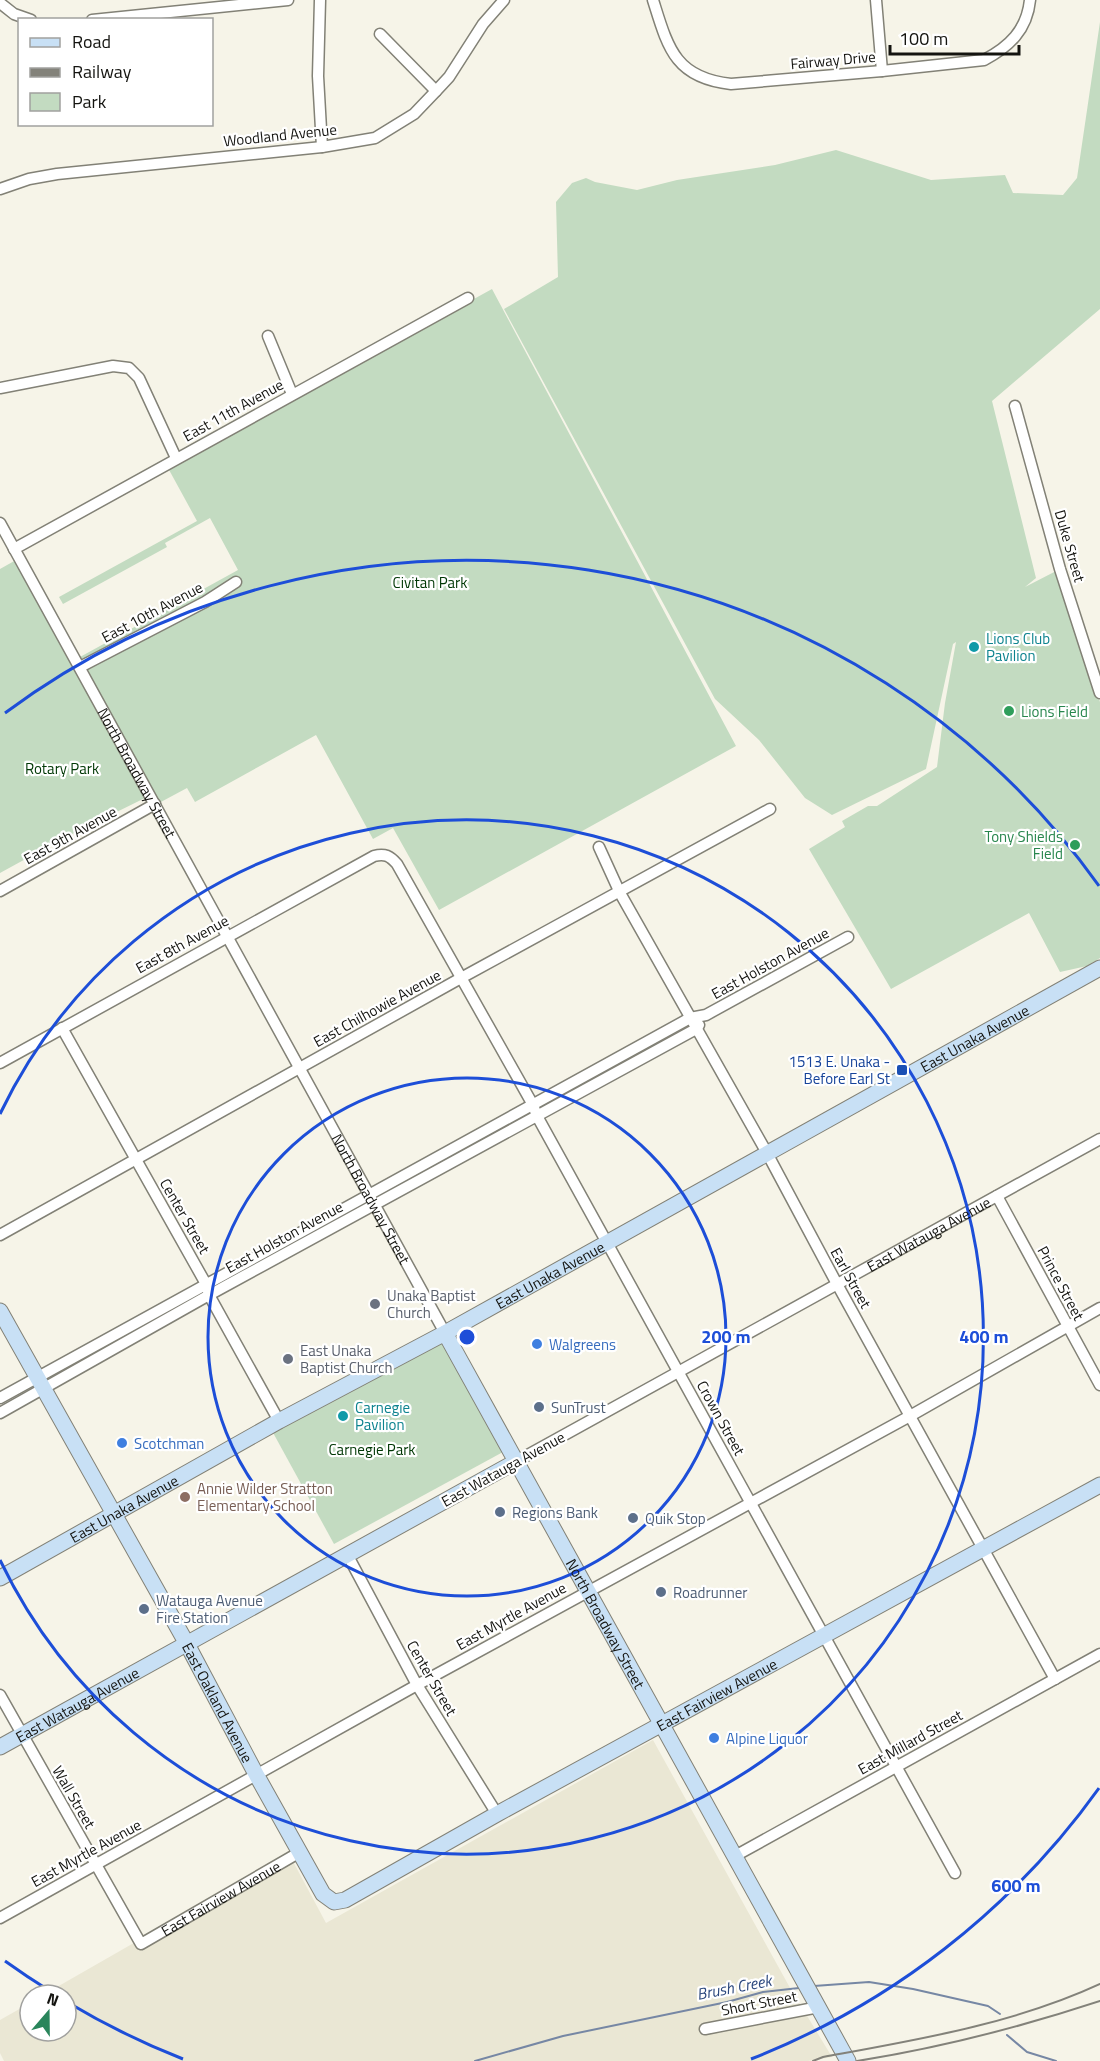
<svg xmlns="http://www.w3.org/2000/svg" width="1100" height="2061" font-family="'Titillium Web',sans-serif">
  <rect width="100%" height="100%" fill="#f6f4e8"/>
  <path fill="#eae7d4" d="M653,1740L789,1986L832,2057L808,2061H4L0,2053V2020L30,2003V2031H66V1995H43L289,1854L326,1923Z"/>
  <g fill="#c3dbc1">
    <path d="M1100,22V309L992,401L1036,578L1025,587L1060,569L1100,702V958L1087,966L1060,972L1029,913L891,989L809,849L845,827L842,821L868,806H877L937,767L945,703L956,642L953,644L926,769L832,815L805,798L759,740L715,699L504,309L558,277L556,202L572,183L586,178L595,182L637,190L677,180L775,165L836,150L931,180L1005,175L1013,193L1063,195L1077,178Z"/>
    <path d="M492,289L736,746L439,910L393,828L373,839L316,735L195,802L187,788L159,803L80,657L238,570L210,518L165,543L167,547L63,604L59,597L197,521L168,468Z"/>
    <path d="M16,560L147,797L62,839L0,873V569Z"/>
    <path d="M440,1337L503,1452L334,1544L271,1429Z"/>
  </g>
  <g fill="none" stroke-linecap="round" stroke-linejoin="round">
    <g stroke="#7687a4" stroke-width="2">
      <path d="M814,1986L869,1982L913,1989L988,2006L1000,2014"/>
      <path d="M1007,2035L1027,2052L1056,2061"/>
      <path d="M475,2061L563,2036L727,2002L763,1992L799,1988"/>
    </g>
    <defs>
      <g id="street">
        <path d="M320,0L318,76L322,147"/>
        <path d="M653,0C668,48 675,78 731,84L882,71L984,60C1009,47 1027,30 1030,0"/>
        <path d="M876,0L882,71"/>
        <path d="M0,3L14,14L31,20"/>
        <path d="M92,20L288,0"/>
        <path d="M380,34L436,91"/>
        <path d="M0,189L29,179L57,174L322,147L375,138L414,114L436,91L449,77L483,24L504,0"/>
        <path d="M268,336L292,394"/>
        <path d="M0,388L113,366L129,368L139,378L176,458"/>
        <path d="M1015,406L1060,569L1100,693"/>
        <path id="s1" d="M0,523L445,1333"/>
        <path d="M14,549L468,298"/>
        <path d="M80,667L205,602L236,582"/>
        <path d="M599,847L620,893L767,1153L837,1284L1055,1679"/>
        <path d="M0,891L155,804"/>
        <path d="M62,1028L206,1284L209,1295L279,1421"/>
        <path d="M0,1063L374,856C385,853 390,856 397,864L533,1105L537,1116L955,1873"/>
        <path d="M997,1196L1100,1385"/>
        <path d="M0,1235L461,978L770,809"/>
        <path d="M0,1398L690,1018L706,1015L848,937"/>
        <path d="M0,1413L209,1295L696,1029L699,1025"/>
        <path id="s2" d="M517,1461L1100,1139"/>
        <path d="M347,1554L417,1685L497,1814"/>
        <path id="s3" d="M0,1695L141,1944L300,1852"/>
        <path d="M735,1856L1100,1654"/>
        <path d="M0,1918L417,1685L910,1416L1100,1308"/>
        <path d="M705,2029L819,2007"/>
      </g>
      <g id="secondary">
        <path id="s4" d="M0,1311L187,1644L257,1776L323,1894L334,1902L345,1900L497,1814L1100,1485"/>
        <path id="s5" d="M445,1333L848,2061"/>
        <path id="s6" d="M0,1578L279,1421L445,1333L1100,968"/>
        <path id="s7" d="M0,1747L517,1461"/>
      </g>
    </defs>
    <use href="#street" stroke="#828176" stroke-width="13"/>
    <use href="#secondary" stroke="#828176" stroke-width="17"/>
    <use href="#street" stroke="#fff" stroke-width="10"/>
    <use href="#secondary" stroke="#c8e0f5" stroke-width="15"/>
    <g stroke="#83827a" stroke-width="2">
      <path d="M813,2061L823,2057C916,2040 1014,2024 1100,1984"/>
      <path d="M857,2061C939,2048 1021,2027 1100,2001"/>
    </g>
  </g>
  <g fill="none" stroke="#1d4ed8" stroke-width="3">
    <circle cx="467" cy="1337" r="259"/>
    <path d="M0 1114A517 517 0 1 1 0 1560"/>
    <path d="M1099 1788A776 776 0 0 1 751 2059M183 2059A776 776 0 0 1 67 2002M50 1991A776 776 0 0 1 5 1961M5 713A776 776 0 0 1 1099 886"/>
  </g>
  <g fill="#0f9aa8" stroke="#fff" stroke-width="2">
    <circle cx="974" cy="647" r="6"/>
    <circle cx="343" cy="1416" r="6"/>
  </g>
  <g fill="#2e9e5b" stroke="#fff" stroke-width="2">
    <circle cx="1009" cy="711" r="6"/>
    <circle cx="1075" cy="845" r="6"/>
  </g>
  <rect fill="#1a4fb4" stroke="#fff" stroke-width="2" x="896" y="1064" width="12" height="12" rx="3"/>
  <g fill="#6b7280" stroke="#fff" stroke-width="2">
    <circle cx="375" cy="1304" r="6"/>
    <circle cx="288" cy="1359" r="6"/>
  </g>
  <g fill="#3f7fe0" stroke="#fff" stroke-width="2">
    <circle cx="537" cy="1344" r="6"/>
    <circle cx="122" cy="1443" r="6"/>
    <circle cx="714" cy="1738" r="6"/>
  </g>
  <g fill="#5c6f8a" stroke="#fff" stroke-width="2">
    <circle cx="539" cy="1407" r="6"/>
    <circle cx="500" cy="1512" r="6"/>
    <circle cx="633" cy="1518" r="6"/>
    <circle cx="661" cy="1592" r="6"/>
    <circle cx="144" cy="1609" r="6"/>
  </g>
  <circle fill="#8d6e63" stroke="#fff" stroke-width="2" cx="185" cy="1497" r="6"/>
  <g text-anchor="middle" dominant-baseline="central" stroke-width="4.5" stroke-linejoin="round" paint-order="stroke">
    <g font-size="15" fill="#141410" stroke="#fff">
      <text transform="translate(833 60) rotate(-5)">Fairway Drive</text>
      <text transform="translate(280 135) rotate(-6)">Woodland Avenue</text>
      <text transform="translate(233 410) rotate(-29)">East 11th Avenue</text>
      <text transform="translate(1070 546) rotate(74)">Duke Street</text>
      <text transform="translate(152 612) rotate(-28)">East 10th Avenue</text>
      <text stroke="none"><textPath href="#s1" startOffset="285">North Broadway Street</textPath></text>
      <text transform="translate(70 835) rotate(-29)">East 9th Avenue</text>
      <text transform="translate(182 944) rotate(-29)">East 8th Avenue</text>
      <text transform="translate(770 963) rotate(-29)">East Holston Avenue</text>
      <text transform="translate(377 1008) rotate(-29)">East Chilhowie Avenue</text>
      <text stroke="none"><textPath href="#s6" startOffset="1114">East Unaka Avenue</textPath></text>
      <text stroke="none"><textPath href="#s1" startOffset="771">North Broadway Street</textPath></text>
      <text transform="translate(185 1216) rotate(60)">Center Street</text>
      <text stroke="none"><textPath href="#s2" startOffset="470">East Watauga Avenue</textPath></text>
      <text transform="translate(284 1237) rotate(-29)">East Holston Avenue</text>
      <text stroke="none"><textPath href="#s6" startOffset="628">East Unaka Avenue</textPath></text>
      <text transform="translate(851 1278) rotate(61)">Earl Street</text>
      <text transform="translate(1061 1283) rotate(62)">Prince Street</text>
      <text transform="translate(721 1418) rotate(61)">Crown Street</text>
      <text transform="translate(503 1469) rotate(-29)">East Watauga Avenue</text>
      <text stroke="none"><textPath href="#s6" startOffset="142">East Unaka Avenue</textPath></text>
      <text transform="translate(511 1616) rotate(-29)">East Myrtle Avenue</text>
      <text stroke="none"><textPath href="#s5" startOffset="332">North Broadway Street</textPath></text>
      <text transform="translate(432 1678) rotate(60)">Center Street</text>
      <text stroke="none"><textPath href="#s4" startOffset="1116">East Fairview Avenue</textPath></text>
      <text stroke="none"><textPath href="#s4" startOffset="448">East Oakland Avenue</textPath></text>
      <text stroke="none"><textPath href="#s7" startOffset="88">East Watauga Avenue</textPath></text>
      <text transform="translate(910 1742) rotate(-29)">East Millard Street</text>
      <text transform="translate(74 1797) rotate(60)">Wall Street</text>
      <text transform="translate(86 1853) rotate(-29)">East Myrtle Avenue</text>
      <text stroke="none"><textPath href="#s3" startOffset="378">East Fairview Avenue</textPath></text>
      <text transform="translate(759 2003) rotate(-11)">Short Street</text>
    </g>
    <g font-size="15" fill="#003805" stroke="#fff">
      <text x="430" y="582">Civitan Park</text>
      <text x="62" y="768">Rotary Park</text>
      <text x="372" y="1449">Carnegie Park</text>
    </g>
    <g font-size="15" fill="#0d838f" stroke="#fff" text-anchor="start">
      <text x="986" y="638">Lions Club<tspan x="986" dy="17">Pavilion</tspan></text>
      <text x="355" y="1407">Carnegie<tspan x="355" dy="17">Pavilion</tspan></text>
    </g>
    <g font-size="15" fill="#27864d" stroke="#fff" text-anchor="start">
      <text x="1021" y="711">Lions Field</text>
      <text x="1063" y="836" text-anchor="end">Tony Shields<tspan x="1063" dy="17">Field</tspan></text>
    </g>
    <g font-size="15" fill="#164399" stroke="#fff" text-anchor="end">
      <text x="890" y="1061">1513 E. Unaka -<tspan x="890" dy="17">Before Earl St</tspan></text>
    </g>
    <g font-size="15" fill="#5b616d" stroke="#fff" text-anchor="start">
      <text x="387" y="1295">Unaka Baptist<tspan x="387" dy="17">Church</tspan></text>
      <text x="300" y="1350">East Unaka<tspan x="300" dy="17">Baptist Church</tspan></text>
    </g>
    <g font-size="15" fill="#366cbe" stroke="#fff" text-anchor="start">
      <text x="549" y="1344">Walgreens</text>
      <text x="134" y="1443">Scotchman</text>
      <text x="726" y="1738">Alpine Liquor</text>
    </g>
    <g font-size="15" fill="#4e5e75" stroke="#fff" text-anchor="start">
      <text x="551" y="1407">SunTrust</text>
      <text x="512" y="1512">Regions Bank</text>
      <text x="645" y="1518">Quik Stop</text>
      <text x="673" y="1592">Roadrunner</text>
      <text x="156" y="1600">Watauga Avenue<tspan x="156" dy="17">Fire Station</tspan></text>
    </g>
    <g font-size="15" fill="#785e54" stroke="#fff" text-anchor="start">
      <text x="197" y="1488">Annie Wilder Stratton<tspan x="197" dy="17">Elementary School</tspan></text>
    </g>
    <g font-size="16" font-style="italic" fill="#2b477d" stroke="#fff">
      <text transform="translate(734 1987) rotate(-11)">Brush Creek</text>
    </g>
  </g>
  <circle cx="467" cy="1337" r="9" fill="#1d4ed8" stroke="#fff" stroke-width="3"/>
  <g font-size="18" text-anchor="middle" font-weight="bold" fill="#1d4ed8" stroke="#fff" stroke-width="4.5" stroke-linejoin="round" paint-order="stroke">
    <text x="726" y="1343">200 m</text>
    <text x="984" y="1343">400 m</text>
    <text x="1016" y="1892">600 m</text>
  </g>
  <rect x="18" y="18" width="195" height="108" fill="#ffffff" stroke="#a1a19f" stroke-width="1.5"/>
  <rect x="30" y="38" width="30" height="9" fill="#c8e0f5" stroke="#a1a19f" stroke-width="1.5"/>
  <text x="72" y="48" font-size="18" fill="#141410">Road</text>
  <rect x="30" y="68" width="30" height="9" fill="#83827a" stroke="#a1a19f" stroke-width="1.5"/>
  <text x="72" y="78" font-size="18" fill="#141410">Railway</text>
  <rect x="30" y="93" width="30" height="18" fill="#c3dbc1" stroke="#a1a19f" stroke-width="1.5"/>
  <text x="72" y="108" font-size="18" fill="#141410">Park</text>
  <g transform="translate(48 2013) rotate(20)"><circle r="28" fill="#ffffff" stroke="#a1a19f" stroke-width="1.5"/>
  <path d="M0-4.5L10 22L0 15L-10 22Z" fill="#29855b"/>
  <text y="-9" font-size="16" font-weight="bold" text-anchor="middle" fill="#141410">N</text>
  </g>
  <path d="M890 45v9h129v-9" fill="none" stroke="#141410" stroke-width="3"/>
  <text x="899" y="45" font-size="18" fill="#141410" stroke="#ffffff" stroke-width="4.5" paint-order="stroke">100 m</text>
</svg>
